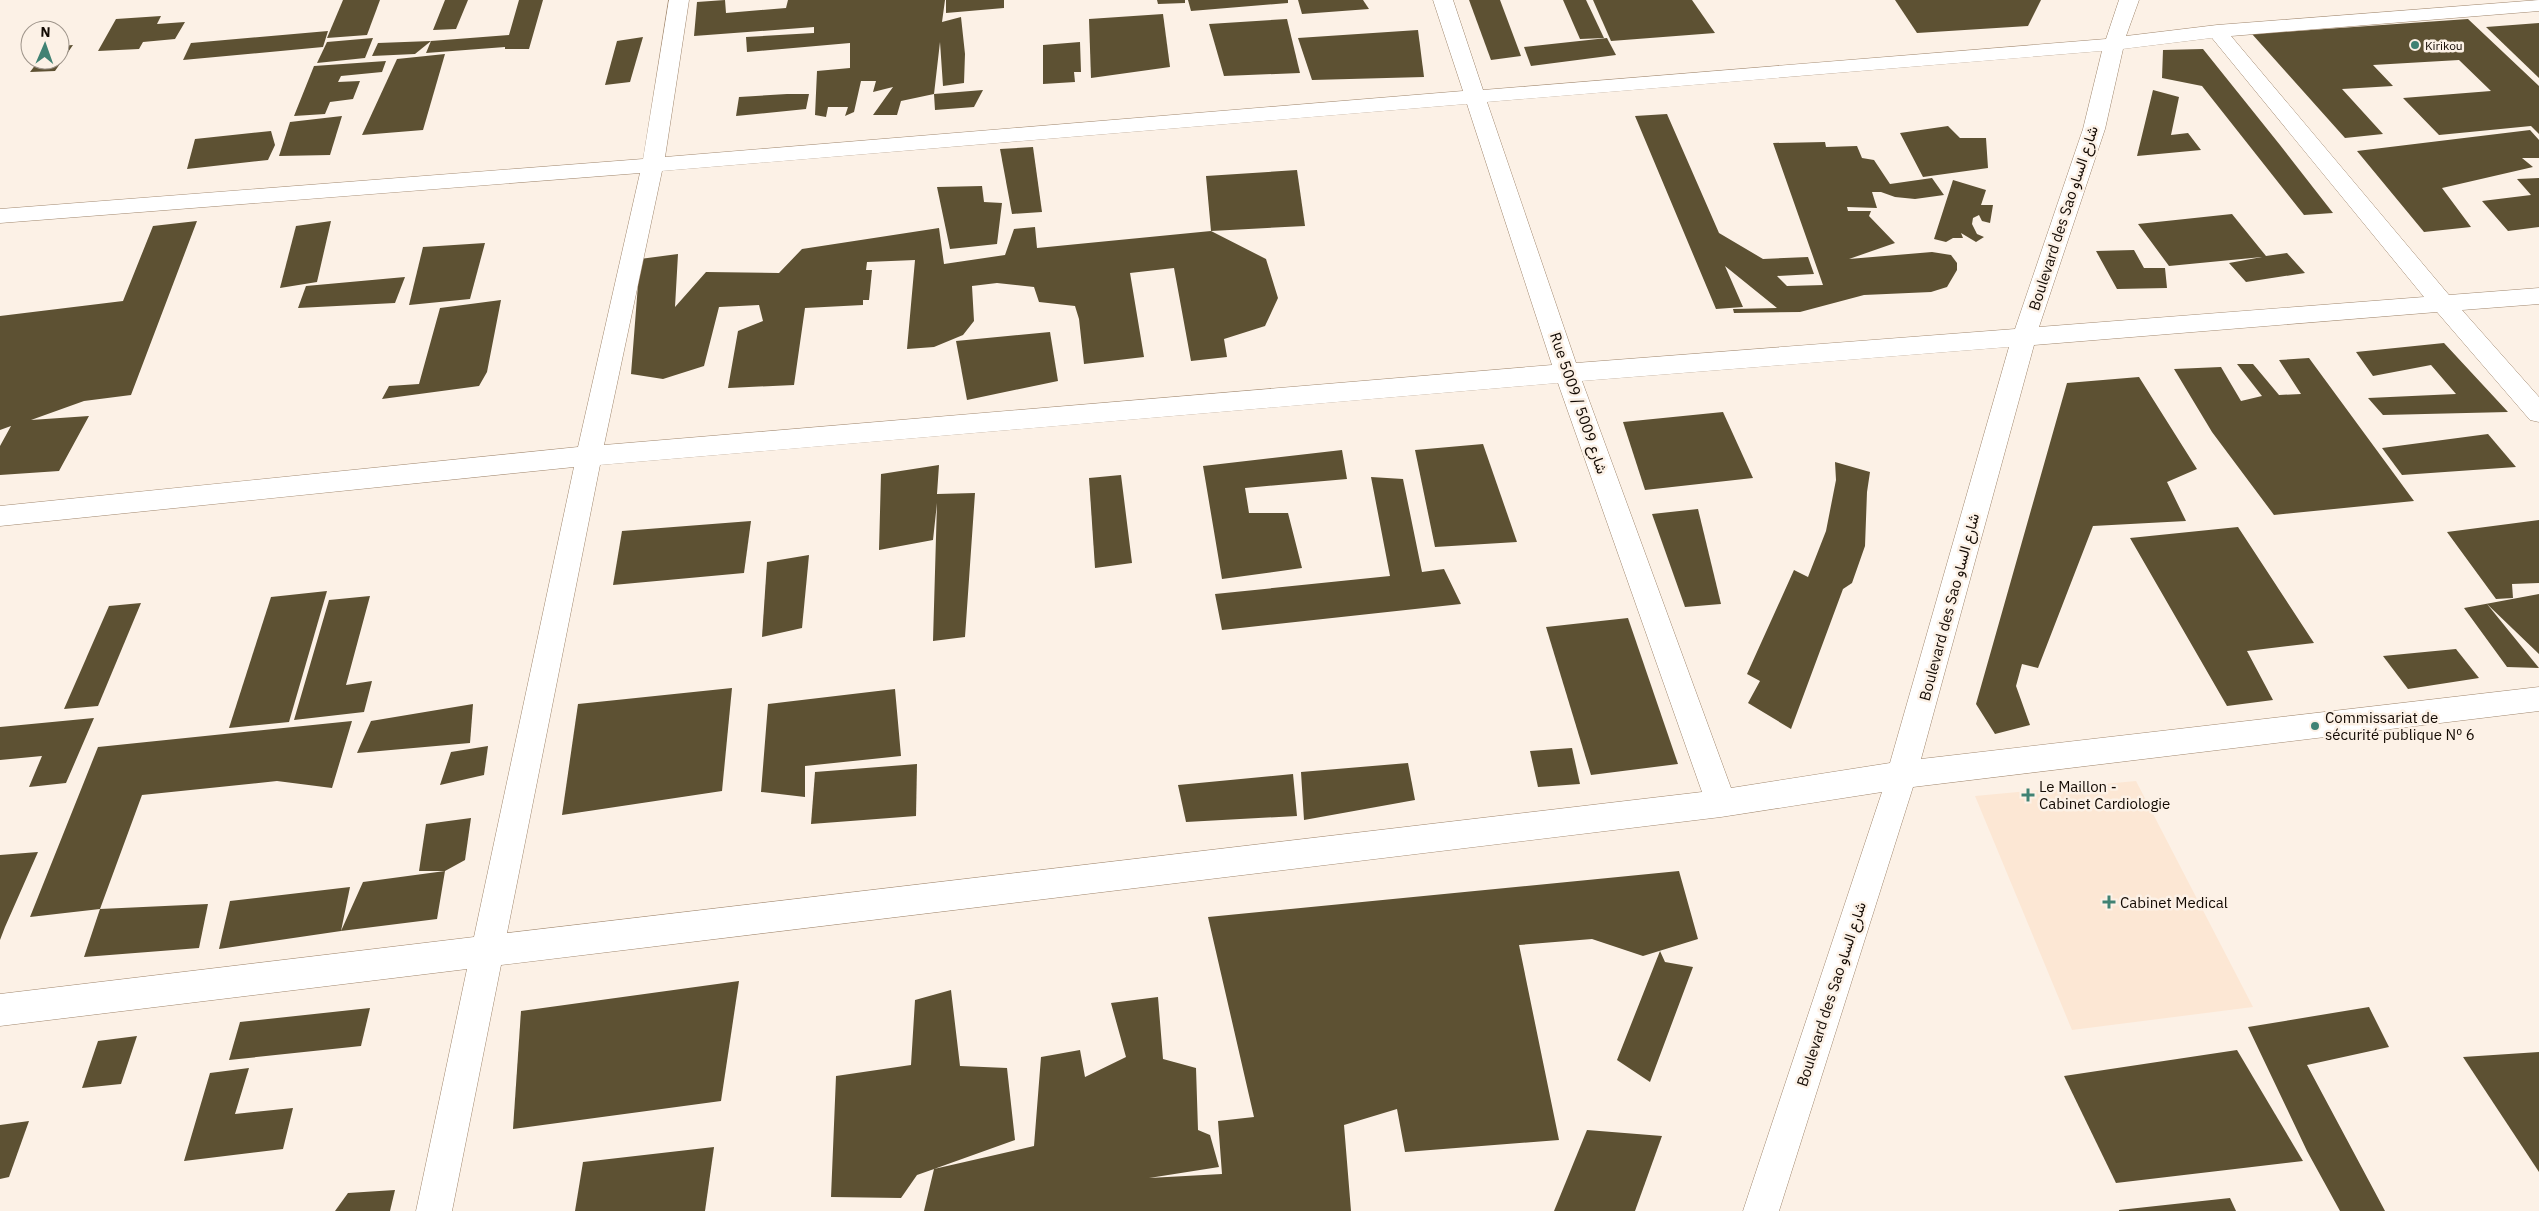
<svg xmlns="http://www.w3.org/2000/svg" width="2539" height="1211" font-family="'IBM Plex Sans',Vazirmatn,sans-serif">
  <rect width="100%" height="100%" fill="#fcf1e6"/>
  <path fill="#fce7d4" d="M2136,781L2253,1007L2072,1030L1975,796Z"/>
  <g fill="#5d5133">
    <path d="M343,0H380L367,35L327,38Z"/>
    <path d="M445,0H468L456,29L433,30Z"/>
    <path d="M519,0H543L529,49H505V47L426,53L431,41L509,35Z"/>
    <path d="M725,0L726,13L786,8L788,0H945L942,22L961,17L965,54L964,83L943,86L940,42L934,94L901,101L897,115H873L893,87L873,92L876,81H861L854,112L845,116L848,107H828L826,117L815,115L817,71L850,68V43L747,52L746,37L814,33V27L694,36L697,2Z"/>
    <path d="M946,0H1004V8L946,13Z"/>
    <path d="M1157,0H1185V3L1158,4Z"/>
    <path d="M1188,0H1288V3L1191,11Z"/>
    <path d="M1298,0H1363L1369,9L1302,14Z"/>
    <path d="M1469,0H1500L1521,56L1491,60Z"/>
    <path d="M1563,0H1586L1604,38L1580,39Z"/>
    <path d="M1593,0H1692L1715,33L1611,41Z"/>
    <path d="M1895,0H2041L2028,26L1917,33Z"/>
    <path d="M1163,14L1170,67L1091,78L1089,19Z"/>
    <path d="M161,16L157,24L185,22L175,39L143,42L139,49L98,51L116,19Z"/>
    <path d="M1287,19L1300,73L1224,76L1209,24Z"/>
    <path d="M2468,19L2539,86V134L2531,126L2439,135L2403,98L2491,91L2459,60L2373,65L2393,86L2342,89L2383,134L2345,138L2252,34Z"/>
    <path d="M2539,23V78L2486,27Z"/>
    <path d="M1418,30L1424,77L1312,80L1298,38Z"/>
    <path d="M328,31L323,47L183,60L191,43Z"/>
    <path d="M643,37L630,82L605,85L617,41Z"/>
    <path d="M373,38L365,58L317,63L327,42Z"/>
    <path d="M1607,38L1616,55L1531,66L1524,47Z"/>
    <path d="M431,41L415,54L372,56L378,43Z"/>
    <path d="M1080,42L1081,72H1074L1075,82L1043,84V45Z"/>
    <path d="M73,45L55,71L30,72L39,60H60V46Z"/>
    <path d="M2203,49L2280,145L2333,213L2304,215L2202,86L2162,78L2163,50Z"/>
    <path d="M445,54L423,130L362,135L397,59Z"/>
    <path d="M386,61L382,72L341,76L338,82L360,81L353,99L330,102L325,114L294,116L314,66Z"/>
    <path d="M983,90L974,107L935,110L934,94Z"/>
    <path d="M2153,90L2179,97L2171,135L2188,133L2201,150L2137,156Z"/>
    <path d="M787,94H809L806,109L736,116L739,97Z"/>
    <path d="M1667,114L1719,233L1763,259L1808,257L1814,274L1777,276L1787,286L1823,285L1773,143L1825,142L1826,147L1857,146L1862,158L1874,160L1890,184L1932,178L1944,195L1915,199L1895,197L1881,192H1872L1877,208L1847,207L1848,211H1871L1869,216L1895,243L1849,259L1932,252L1951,255L1957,263V270L1947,287L1931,292L1864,295L1800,312L1734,313L1733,309L1777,308L1725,266L1743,307L1716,309L1635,116Z"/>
    <path d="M342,116L330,155L279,156L290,122Z"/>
    <path d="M1948,126L1960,138H1986L1988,168L1923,177L1900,133Z"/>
    <path d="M2530,130L2539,140V158H2522L2533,167L2442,188L2471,227L2424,232L2357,151Z"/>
    <path d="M271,131L275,145L268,160L187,169L195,139Z"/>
    <path d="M1033,147L1042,212L1012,214L1000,149Z"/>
    <path d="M1297,170L1305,226L1211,231L1206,176Z"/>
    <path d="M2539,178V227L2508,231L2482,201L2531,195L2517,179Z"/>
    <path d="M1953,180L1986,190L1981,205H1993L1990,223L1982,221L1979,215L1973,218L1972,224L1977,234L1984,237L1976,242L1961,233L1963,238H1953L1946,242L1934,239Z"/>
    <path d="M982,186L984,202L1002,203L997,244L950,249L937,187Z"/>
    <path d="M2232,214L2266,256L2287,253L2305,273L2246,282L2229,263L2262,257L2169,266L2138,224Z"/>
    <path d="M197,221L131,395L84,401L31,420L89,416L59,471L0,475V446L11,426L0,430V316L123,301L153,226Z"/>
    <path d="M331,221L317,282L280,288L296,226Z"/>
    <path d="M1035,227L1037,248L1211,231L1266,259L1278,298L1265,326L1224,339L1227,357L1191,361L1174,268L1130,273L1144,357L1084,364L1079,319L1075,306L1039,302L1034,287L997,283L972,286L974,321L963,335L934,347L907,349L915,260L867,262L866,270H872L869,300H863V305L805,308L794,385L728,388L738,331L763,321L759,305L719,307L704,366L663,379L631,374L640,259L678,254L675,307L706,272L779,273L802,249L939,228L944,264L1005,255L1014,229Z"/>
    <path d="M485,243L470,299L409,305L423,247Z"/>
    <path d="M2134,250L2144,268H2165L2167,288L2117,289L2096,251Z"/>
    <path d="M405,277L395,303L298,308L306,286Z"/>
    <path d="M501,300L487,372L479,386L382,399L389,386L419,384L440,308Z"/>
    <path d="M1050,332L1058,381L967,400L956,341Z"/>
    <path d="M2444,343L2508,412L2383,415L2368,398L2456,394L2431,365L2373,376L2356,352Z"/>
    <path d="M2309,358L2414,501L2274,515L2212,432L2174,369L2221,367L2241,401L2262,396L2237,364H2253L2279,395L2301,394L2279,360Z"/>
    <path d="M2139,377L2197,469L2167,482L2186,521L2093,526L2038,668L2022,664L2016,686L2030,725L1995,734L1976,704L2067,383Z"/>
    <path d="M1723,412L1753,478L1645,490L1623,422Z"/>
    <path d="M2488,434L2516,467L2402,475L2382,448Z"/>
    <path d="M1483,444L1517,542L1435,547L1415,450Z"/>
    <path d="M1342,450L1347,479L1245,488L1249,513H1288L1302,568L1222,579L1203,466Z"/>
    <path d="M1835,462L1870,472L1867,492L1865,546L1852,583L1843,589L1791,729L1748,703L1760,681L1747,674L1794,570L1808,577L1826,531L1836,480Z"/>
    <path d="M939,465L937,494L975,493L965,637L933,641L937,503L933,540L879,550L881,474Z"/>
    <path d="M1121,475L1132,563L1095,568L1089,478Z"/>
    <path d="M1371,477L1403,479L1422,572L1444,569L1461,604L1222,630L1215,594L1390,576Z"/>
    <path d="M1698,509L1721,604L1685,607L1652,514Z"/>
    <path d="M2539,520V583L2512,584L2513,598L2496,599L2447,532Z"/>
    <path d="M751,521L744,573L613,585L622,531Z"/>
    <path d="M2238,527L2314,643L2247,651L2273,700L2227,706L2130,538Z"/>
    <path d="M809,555L802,628L762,637L767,562Z"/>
    <path d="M327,591L289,722L229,728L271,597Z"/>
    <path d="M2539,594V654L2487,604L2539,668L2507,667L2464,608Z"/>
    <path d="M370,596L346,685L372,681L364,712L294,720L329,600Z"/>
    <path d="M141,603L98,706L64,709L109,606Z"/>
    <path d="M1628,618L1678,764L1591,775L1546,627Z"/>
    <path d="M2456,649L2479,678L2408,689L2383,656Z"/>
    <path d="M732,688L722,791L562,815L578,704Z"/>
    <path d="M895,689L901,756L805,766V797L761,792L768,704Z"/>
    <path d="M473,704L470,743L357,753L371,721Z"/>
    <path d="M94,718L66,783L29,787L42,756L0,760V727Z"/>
    <path d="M352,721L332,788L277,781L142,795L100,909L30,917L98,747Z"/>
    <path d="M488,746L484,775L440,785L451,752Z"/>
    <path d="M1572,748L1580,784L1538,787L1530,751Z"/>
    <path d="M1408,763L1415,800L1304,820L1301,772Z"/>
    <path d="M917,764L916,816L811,824L815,772Z"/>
    <path d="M1293,774L1297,816L1186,822L1178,785Z"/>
    <path d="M471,818L465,860L445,871H419L426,824Z"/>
    <path d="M38,852L5,927L0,940V855Z"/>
    <path d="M445,871L437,919L341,931L219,949L230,901L350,887L341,931L363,882Z"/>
    <path d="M1679,871L1698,939L1643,956L1592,939L1519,945L1559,1140L1405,1152L1397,1109L1344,1125L1351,1211H924L934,1169L917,1175L901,1198L831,1197L836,1076L911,1065L915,1000L951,990L960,1066L1007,1068L1015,1140L934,1169L1034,1146L1041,1057L1080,1050L1085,1077L1126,1057L1111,1003L1158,997L1163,1059L1196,1068L1198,1130L1210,1135L1219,1167L1149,1178L1222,1174L1218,1121L1254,1117L1208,917Z"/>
    <path d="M208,904L199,948L84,957L100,909Z"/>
    <path d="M1660,951L1665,962L1693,967L1650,1082L1617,1060Z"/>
    <path d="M739,981L721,1101L513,1129L521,1011Z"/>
    <path d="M2369,1007L2389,1047L2307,1065L2385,1211H2340L2307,1151L2248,1027Z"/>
    <path d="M370,1008L361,1046L229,1060L240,1022Z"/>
    <path d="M137,1036L121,1084L82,1088L98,1041Z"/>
    <path d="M2237,1050L2303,1161L2116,1183L2064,1076Z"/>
    <path d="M2539,1052V1172L2463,1057Z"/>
    <path d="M249,1068L235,1114L293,1108L283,1149L184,1161L210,1073Z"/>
    <path d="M29,1121L9,1177L0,1179V1125Z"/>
    <path d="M1587,1130L1662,1136L1635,1211H1554Z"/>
    <path d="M714,1147L705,1211H575L583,1162Z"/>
    <path d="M395,1190L390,1211H335L348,1193Z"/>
    <path d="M2230,1198L2236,1211H2119V1210Z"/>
  </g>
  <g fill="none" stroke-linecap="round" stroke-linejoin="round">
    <defs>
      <path id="minor" d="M669,0H689L665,157L1463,91L1433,0H1453L1483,90L2106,39L2119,0H2139L2126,36L2217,25L2539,0V11L2231,36L2449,295L2539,288V304L2462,310L2539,397V422L2530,420L2437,312L2034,345L1921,759L2539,687V711L1913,787L1779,1211H1743L1882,792L1721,817L501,965L452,1211H416L467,969L0,1026V994L474,937L574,467L0,526V506L578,447L640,173L0,223V209L643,159ZM2212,38L2424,297L2039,327L2105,129L2123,49ZM2102,51L2083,129L2015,329L1576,363L1487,102ZM1467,104L1552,365L604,445L662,171ZM2009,347L1890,763L1731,788L1582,381ZM1558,383L1702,792L507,933L600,465Z"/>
    </defs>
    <use href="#minor" stroke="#a0876e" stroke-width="1"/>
    <use href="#minor" fill="#fff" fill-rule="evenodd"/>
  </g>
  <g fill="#408273" stroke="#fcf1e6" stroke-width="2">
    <circle cx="2415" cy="45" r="5"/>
    <circle cx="2315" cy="726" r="5"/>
    <path d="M2025.5 787.5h5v5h5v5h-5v5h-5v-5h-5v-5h5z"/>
    <path d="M2106.5 894.5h5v5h5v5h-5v5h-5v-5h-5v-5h5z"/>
  </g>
  <g text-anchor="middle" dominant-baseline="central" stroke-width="5" stroke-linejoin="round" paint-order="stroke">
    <g font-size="12" fill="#130a03" stroke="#fcf1e6" text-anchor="start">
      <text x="2425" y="45">Kirikou</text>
    </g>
    <g font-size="15" fill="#130a03" stroke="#fcf1e6">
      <text transform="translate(2063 218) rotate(-72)">Boulevard des Sao شارع الساو</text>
      <text transform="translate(1579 403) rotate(71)">Rue 5009 / شارع 5009</text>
      <text transform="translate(1949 607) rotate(-75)">Boulevard des Sao شارع الساو</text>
      <text transform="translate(1831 994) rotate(-72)">Boulevard des Sao شارع الساو</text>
    </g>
    <g font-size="15" fill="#130a03" stroke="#fcf1e6" text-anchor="start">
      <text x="2325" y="717">Commissariat de<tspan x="2325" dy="17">sécurité publique Nº 6</tspan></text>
      <text x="2039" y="786">Le Maillon -<tspan x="2039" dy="17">Cabinet Cardiologie</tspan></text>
      <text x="2120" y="902">Cabinet Medical</text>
    </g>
  </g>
  <g transform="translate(45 45) rotate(2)"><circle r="24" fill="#fcf1e6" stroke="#9f958b"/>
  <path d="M0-4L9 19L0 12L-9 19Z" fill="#408273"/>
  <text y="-8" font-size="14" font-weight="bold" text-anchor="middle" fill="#130a03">N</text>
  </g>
</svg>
